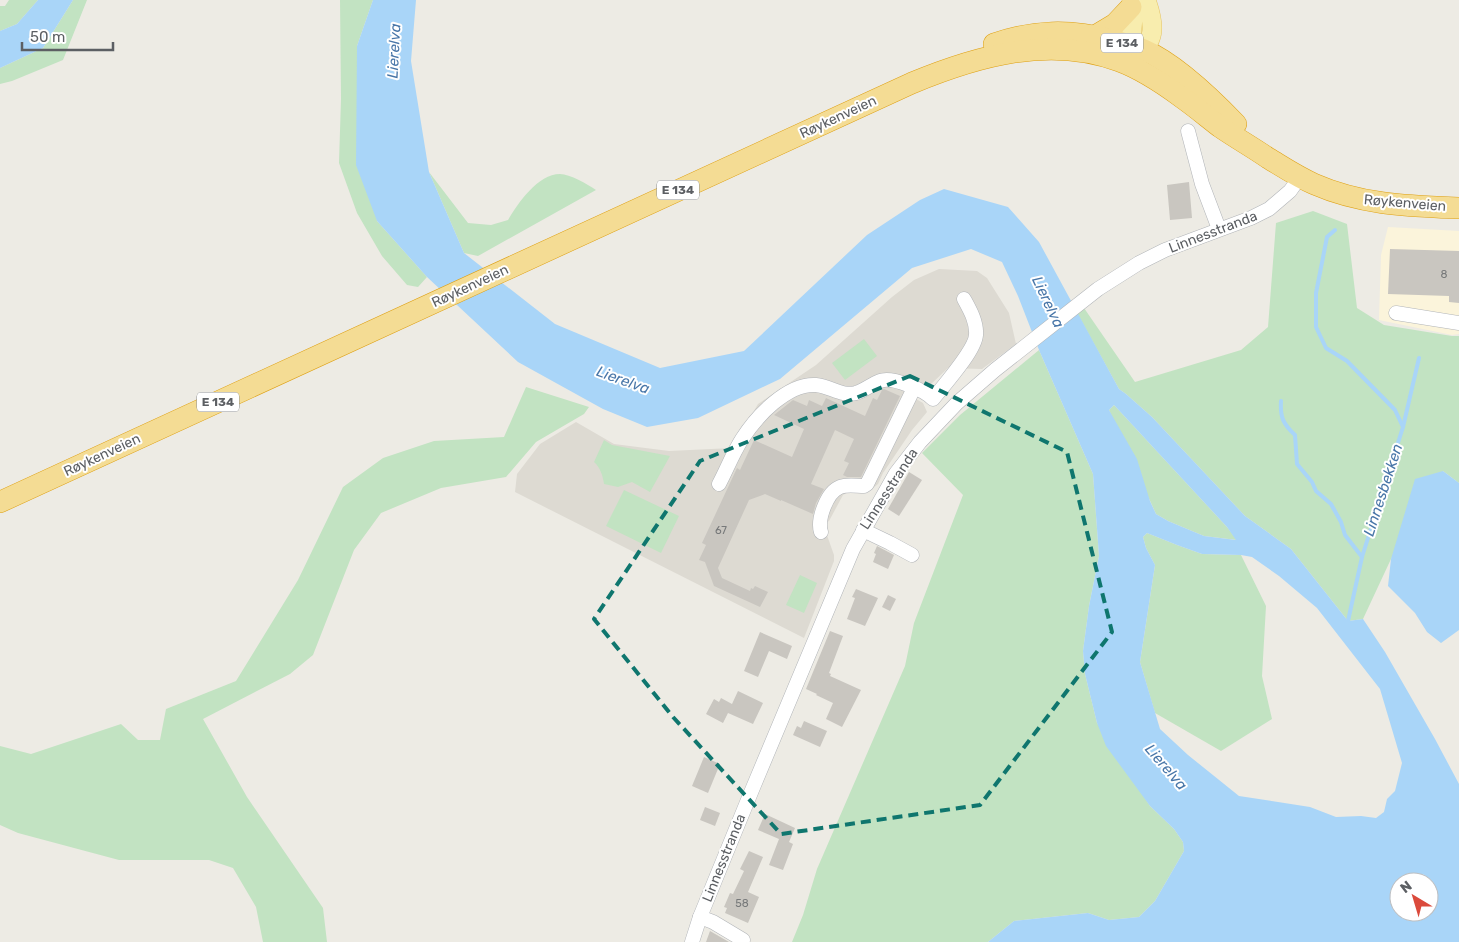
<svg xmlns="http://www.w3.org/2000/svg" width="1459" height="942" font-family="Rubik,sans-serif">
  <rect width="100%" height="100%" fill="#edebe4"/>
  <path fill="#fbf4db" d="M1388,227L1459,231V334L1452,335L1379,320L1381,255Z"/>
  <path fill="#dddad2" d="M939,269L977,271L987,278L1009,313L1016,344L982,369L948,368L929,386H923L916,399L923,403L927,412L912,430L883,473L878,484L872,489H853L843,495L829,521L823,524L834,555V561L804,638L515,492L517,474L540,444L576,422L614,444L669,451L732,448L758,404L816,365L892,297L914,280Z"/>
  <g fill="#c2e3c2">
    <path d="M9,0H38L17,24L0,31V6H5Z"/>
    <path d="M73,0H87L63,60L12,81L0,84V68L43,48Z"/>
    <path d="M340,0H373L357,46L377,221L427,277L418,287L407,285L382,256L357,213L339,163L341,99Z"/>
    <path d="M429,172L468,223L491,225L508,220C518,203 538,174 560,174C570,174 587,184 596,190L478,256L464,253Z"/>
    <path d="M1313,211L1347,224L1357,308L1384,325L1452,336H1459V483L1443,471L1391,559L1363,619L1348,621L1291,549L1245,516L1152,417L1126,394L1119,389L1077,313L1084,308L1135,382L1241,350L1268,327L1276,223Z"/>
    <path d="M864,339L877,356L845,380L832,363Z"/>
    <path d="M1039,350L1093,474L1099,556L1089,606L1083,651L1085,674L1097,723L1150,806L1174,829L1183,842L1184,851L1155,901L1139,917L1109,920L1088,913L1014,921L988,942H792L803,915L817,869L905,666L914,623L963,495L922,453L960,415Z"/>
    <path d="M526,387L589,407L584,414L536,442L506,477L441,488L381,513L354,550L313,655L290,674L203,719L247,797L323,908L327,942H263L256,907L233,868L209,860H119L18,833L0,825V746L31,754L121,724L138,740H160L166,709L236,681L298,580L343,487L383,458L434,441L504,437Z"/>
    <path d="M1114,405L1227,527L1237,540L1204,536L1168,521L1156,514L1109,410Z"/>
    <path d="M604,440L612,445L670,456L650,492L632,482L618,487L604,484C603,476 600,467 594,462Z"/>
    <path d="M624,490L679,516L661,553L606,526Z"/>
    <path d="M1147,533L1177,545L1202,554L1241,555L1266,606L1262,676L1272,719L1221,751L1155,713L1140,662L1155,565L1146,548L1143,537Z"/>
    <path d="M800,575L817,583L804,613L786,605Z"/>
  </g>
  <g fill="#a9d5f8" fill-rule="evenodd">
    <path d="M38,0H73L43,48L0,68V31L17,24Z"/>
    <path d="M373,0H416L411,61L429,172L464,253L555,324L660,368L744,351L867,235L920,200L944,189L1008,207L1039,242L1119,389L1126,394L1152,417L1245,516L1291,549L1348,621L1363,619L1385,652L1435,739L1459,784V942H988L1014,921L1088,913L1109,920L1139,917L1155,901L1184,851L1183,842L1174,829L1150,806L1106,746L1097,723L1085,674L1083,651L1089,606L1099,556L1093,474L1039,350L1018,296L1002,262L971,249L912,268L780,379L698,418L647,427L603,409L518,362L427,277L377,221L356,165L357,46ZM1114,405L1227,527L1236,540L1204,536L1168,521L1156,514L1150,501L1137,459L1109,410ZM1147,533L1177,545L1202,554L1241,555L1252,557L1279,576L1317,608L1380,689L1402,763L1395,791L1387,799L1384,812L1376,818L1361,816L1336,817L1310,807L1239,796L1188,755L1160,729L1140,662L1155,565L1146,548L1143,537ZM1399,882H1429V912H1399Z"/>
    <path d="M1443,471L1459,483V630L1441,643L1427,632L1415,613L1388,586L1391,559L1415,479Z"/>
  </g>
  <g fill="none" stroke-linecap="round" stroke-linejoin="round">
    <g stroke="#a9d5f8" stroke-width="4">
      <path d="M1335,230L1327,237L1316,293V327L1326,348L1347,361L1395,410L1403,427"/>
      <path d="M1281,401C1280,417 1283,424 1295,435L1297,464L1312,482L1316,491L1331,504L1341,522L1345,535L1362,557"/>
      <path d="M1348,621L1362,557L1403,427L1419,358"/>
    </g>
  </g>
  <g fill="#c9c6c0">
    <path d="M1189,182L1192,218L1170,220L1167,185Z"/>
    <path d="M1390,249L1459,251V303L1449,302V296L1388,294Z"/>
    <path d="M884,389L900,396L861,477H847L843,475L849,463L844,461L854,439L835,430L811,484L824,489L816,503L813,514L781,500V501L765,494L749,500L718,568L722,578L750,591L751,588L753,589L755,586L768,592L760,607L714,586L705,562L699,560L706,545L702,543L737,468L740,470L754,440L792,457L804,429L774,415L793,400L807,406L809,400L822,406L826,398L865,416L873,398L877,400L882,390Z"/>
    <path d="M909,472L922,480L899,516L888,509Z"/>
    <path d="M877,546L894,555L888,569L873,562L876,554L874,553Z"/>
    <path d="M856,589L878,598L865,626L847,619L855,598L852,597Z"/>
    <path d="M888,595L896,599L890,611L882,607Z"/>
    <path d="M830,631L843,636L829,673L831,674L830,676L861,690L842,727L826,719L833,703L816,695L817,694L806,689Z"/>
    <path d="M760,632L792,646L787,659L769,651L758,677L744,671Z"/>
    <path d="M738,691L763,703L753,724L728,713L723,723L706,714L714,699L719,702L721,698L732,704Z"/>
    <path d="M804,721L827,731L820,747L793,735L797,726L801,728Z"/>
    <path d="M704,757L720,764L708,793L692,786Z"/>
    <path d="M705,807L720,813L715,826L700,820Z"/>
    <path d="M765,814L795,828L789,842L793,844L783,870L769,865L779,839L758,830Z"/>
    <path d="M749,851L763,857L748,892L759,897L748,923L725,913L727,908L724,907L730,893L733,894L744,871L740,869Z"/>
    <path d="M710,931L729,942H706Z"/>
  </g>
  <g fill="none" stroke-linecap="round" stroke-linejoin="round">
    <defs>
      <g id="minor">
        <path d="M1188,131L1202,184L1219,229"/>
        <path d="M1396,313L1459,323"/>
        <path d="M719,484C727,469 733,453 742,439C756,417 787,383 816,385C830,386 842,397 856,393C865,390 872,384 880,381C892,376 924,390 933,399C943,386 975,351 976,335C977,322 970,310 964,299"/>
        <path d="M863,530L890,543L912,555"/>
        <path d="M821,532C817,519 827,492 840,487C847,484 857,486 864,486L867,484L914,388"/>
        <path d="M700,917L713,922L743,940"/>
        <path d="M692,942L700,917L752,790L853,549L896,473L920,442L957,403L995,370L1098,289L1139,263L1165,250L1251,218L1269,209L1290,191L1300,177"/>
      </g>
      <g id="major">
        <path d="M1129,58L1133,18L1131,7L1132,0"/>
        <path d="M1134,61C1155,40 1156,28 1146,0"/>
      </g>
      <g id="highway">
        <path d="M1095,36L1115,24L1131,7"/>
        <path d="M994,44C1034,30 1070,29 1111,40C1122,43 1133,45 1144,50C1176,64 1211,98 1236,124"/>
        <path d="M0,502L912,83C977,56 1050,35 1119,61C1141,69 1162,83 1181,97C1194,106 1207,117 1220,127C1236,138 1252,147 1268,158C1283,167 1298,177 1314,184C1362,205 1408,206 1459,208"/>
      </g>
    </defs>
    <use href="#minor" stroke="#b1b4b8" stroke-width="15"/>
    <use href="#major" stroke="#e5c364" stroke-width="20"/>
    <use href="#highway" stroke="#dea013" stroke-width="22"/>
    <use href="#minor" stroke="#fff" stroke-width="14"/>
    <use href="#major" stroke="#f8edae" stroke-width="19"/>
    <use href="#highway" stroke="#f4dc94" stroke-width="21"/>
  </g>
  <path fill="none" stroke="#0f766e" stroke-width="4" stroke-dasharray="10 6" stroke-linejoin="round" d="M910,376L1067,452L1112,632L980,805L781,834L673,717L594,619L700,461Z"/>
  <g text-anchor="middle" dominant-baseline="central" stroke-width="4" stroke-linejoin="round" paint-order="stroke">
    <g font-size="11" fill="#77797a">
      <text x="1444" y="274">8</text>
      <text x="721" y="530">67</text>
      <text x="742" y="903">58</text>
    </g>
    <g fill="#fff" stroke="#8d8f92" stroke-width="1">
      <rect x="1101" y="33.5" width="42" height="19" rx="4"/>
      <rect x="657" y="180.5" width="42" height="19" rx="4"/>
      <rect x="197" y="392.5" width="42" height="19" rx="4"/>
    </g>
    <g font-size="12" font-weight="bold" fill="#5c5f63">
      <text x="1122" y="43">E 134</text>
      <text x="678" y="190">E 134</text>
      <text x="218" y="402">E 134</text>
    </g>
    <g font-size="14" fill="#5c5f63" stroke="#fff">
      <text transform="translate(838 117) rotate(-25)">Røykenveien</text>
      <text transform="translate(1405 203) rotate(5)">Røykenveien</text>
      <text transform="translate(1213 232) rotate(-21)">Linnesstranda</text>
      <text transform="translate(470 286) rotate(-25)">Røykenveien</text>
      <text transform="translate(102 455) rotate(-25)">Røykenveien</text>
      <text transform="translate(889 489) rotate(-57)">Linnesstranda</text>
      <text transform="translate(724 858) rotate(-68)">Linnesstranda</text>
    </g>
    <g font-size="15" font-style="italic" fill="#4876a8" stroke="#fff">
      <text transform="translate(394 51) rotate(-87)">Lierelva</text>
      <text transform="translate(1048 302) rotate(65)">Lierelva</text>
      <text transform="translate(623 380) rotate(20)">Lierelva</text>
      <text transform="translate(1383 490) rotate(-72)">Linnesbekken</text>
      <text transform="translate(1166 767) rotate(49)">Lierelva</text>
    </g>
  </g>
  <g transform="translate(1414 897) rotate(322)"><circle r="24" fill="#ffffff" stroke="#bebfc1"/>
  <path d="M0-4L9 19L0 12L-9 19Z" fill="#db4a3c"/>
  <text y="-8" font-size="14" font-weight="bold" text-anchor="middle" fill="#5c5f63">N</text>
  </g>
  <path d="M22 42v8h91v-8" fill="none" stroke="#5c5f63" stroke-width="2.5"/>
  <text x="30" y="42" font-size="15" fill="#5c5f63" stroke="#ffffff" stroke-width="4" paint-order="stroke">50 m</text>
</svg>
